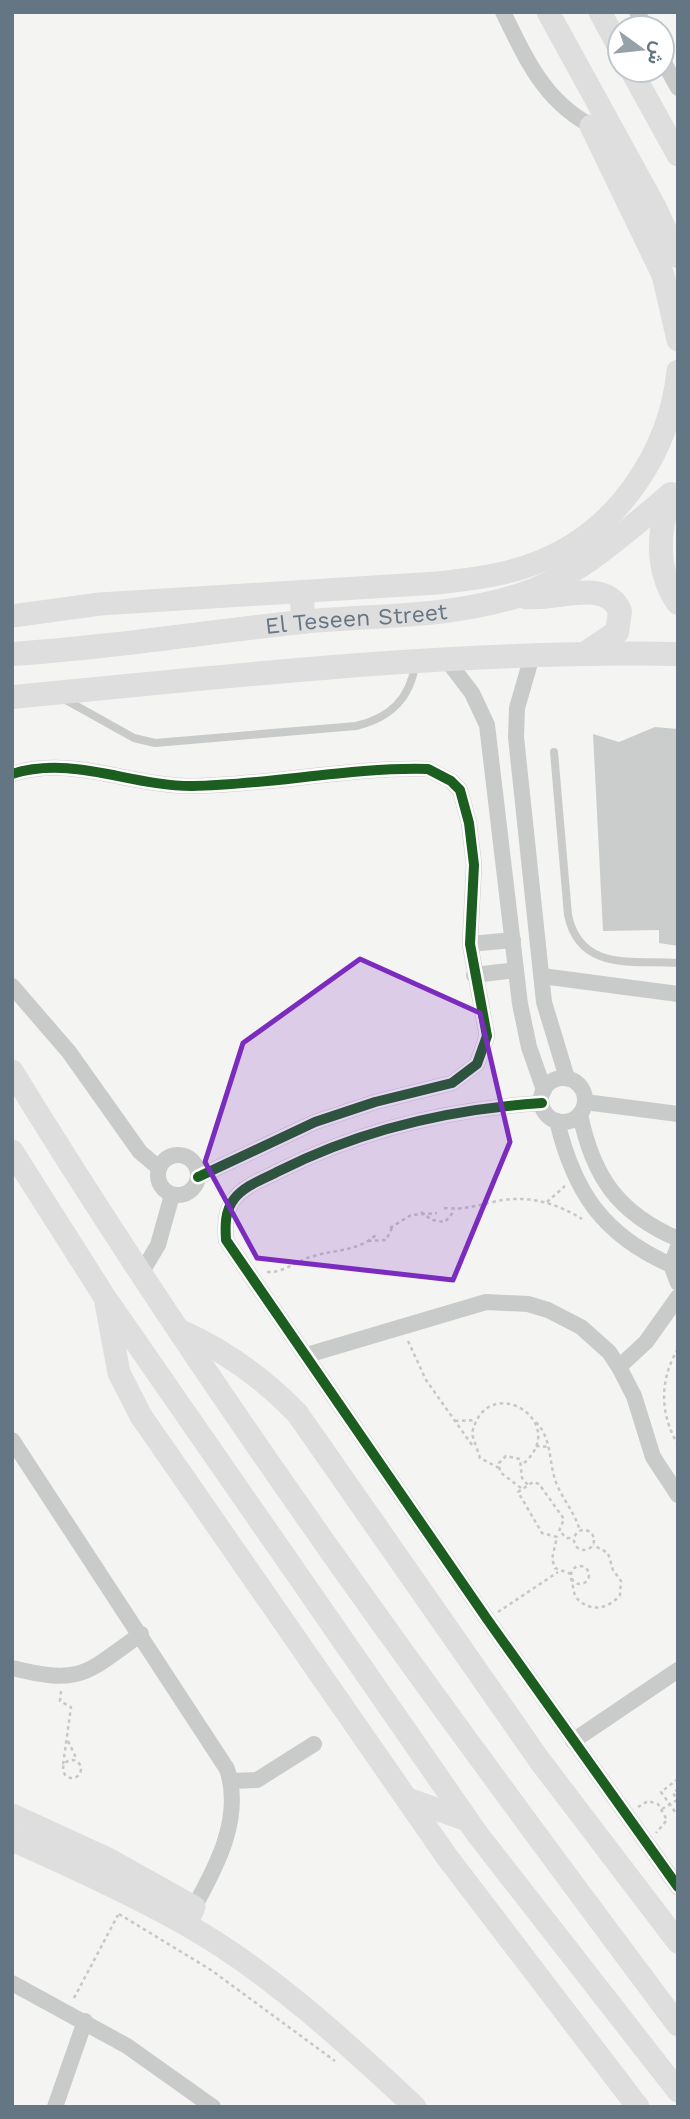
<svg xmlns="http://www.w3.org/2000/svg" width="690" height="2119" font-family="'Work Sans',Vazirmatn,sans-serif">
  <rect width="100%" height="100%" fill="#f4f4f2"/>
  <path fill="#cbcdcd" d="M655,727L678,729V946L659,943V930L603,931L593,734L619,742Z"/>
  <g fill="none" stroke-linecap="round" stroke-linejoin="round">
    <g stroke="#c6c7c8" stroke-width="2.5" stroke-dasharray="3.5 3.5" stroke-linecap="butt">
      <path d="M547,1202L565,1186"/>
      <path d="M444,1208C463,1210 475,1206 493,1202C525,1194 555,1202 582,1219"/>
      <path d="M421,1212L432,1220L445,1222L455,1210"/>
      <path d="M390,1228L411,1215L437,1213"/>
      <path d="M368,1241L386,1240L393,1226"/>
      <path d="M267,1272C284,1273 297,1260 314,1256C337,1249 356,1252 376,1235"/>
      <path d="M408,1341L426,1380L472,1445"/>
      <path d="M678,1349C659,1380 660,1414 678,1445"/>
      <path d="M455,1421L476,1420"/>
      <path d="M536,1422C553,1440 548,1463 557,1485C564,1501 575,1513 580,1531"/>
      <path d="M536,1446L550,1447"/>
      <path d="M499,1468L480,1458L472,1434C485,1369 573,1421 523,1464"/>
      <path d="M521,1488L500,1472L499,1463L506,1456L520,1459L522,1478L528,1485"/>
      <circle cx="584" cy="1540" r="10"/>
      <circle cx="580" cy="1575" r="9"/>
      <path d="M571,1574L555,1568L552,1559L557,1537L542,1533L518,1492L533,1482L539,1484L564,1519L559,1531L567,1538H574"/>
      <path d="M571,1578L575,1596C587,1612 607,1611 620,1595L621,1581L613,1570L608,1553L593,1545"/>
      <path d="M498,1612L558,1572"/>
      <path d="M61,1691L60,1701L71,1707L63,1765"/>
      <path d="M68,1741L77,1760"/>
      <circle cx="72" cy="1769" r="9"/>
      <path d="M678,1779L661,1792L678,1816"/>
      <path d="M678,1789L673,1793L678,1801"/>
      <path d="M638,1807L648,1801L658,1804L667,1820L656,1833"/>
      <path d="M662,1809L677,1800"/>
      <path d="M119,1914L211,1970L335,2061"/>
      <path d="M74,1998L118,1915"/>
    </g>
    <g stroke="#c9caca" stroke-width="8">
      <path d="M64,699L134,738L155,743L356,726C390,718 410,699 415,665"/>
      <path d="M554,752L568,915C580,972 633,960 678,963"/>
    </g>
    <g stroke="#c9caca" stroke-width="16">
      <path d="M503,12C527,61 546,105 598,129"/>
      <path d="M637,12L646,28"/>
      <path d="M662,59L678,88"/>
      <path d="M532,656L517,708L516,737L544,1002L567,1078"/>
      <path d="M446,659L472,693L487,725L520,1004L529,1047L544,1090"/>
      <path d="M12,774C73,755 130,786 192,786C271,785 349,767 428,769L451,781L460,790L469,823L474,865L470,944L487,1036L477,1064L452,1083L375,1102L315,1122L198,1177"/>
      <path d="M470,944L513,940"/>
      <path d="M474,975L516,970"/>
      <path d="M542,976L678,994"/>
      <path d="M12,986L69,1052L140,1152L159,1168"/>
      <circle cx="563" cy="1100" r="22"/>
      <path d="M585,1102L678,1114"/>
      <path d="M542,1103C450,1109 362,1129 279,1171C264,1179 245,1185 234,1199C225,1211 225,1225 226,1240L487,1619L678,1887"/>
      <path d="M580,1114C593,1177 618,1213 678,1239"/>
      <path d="M557,1121C574,1192 603,1235 671,1265"/>
      <circle cx="178" cy="1175" r="20"/>
      <path d="M678,1247L671,1265L678,1283"/>
      <path d="M140,1275L158,1245L172,1195"/>
      <path d="M307,1355L486,1302L528,1304L548,1310L581,1327L609,1352L619,1367L634,1396L653,1457L678,1495"/>
      <path d="M619,1367L646,1342L678,1297"/>
      <path d="M12,1440L227,1769C243,1817 217,1866 194,1907"/>
      <path d="M12,1668C82,1685 85,1674 141,1634"/>
      <path d="M573,1741L678,1670"/>
      <path d="M231,1781L257,1780L314,1744"/>
      <path d="M12,1983L127,2046L213,2107"/>
      <path d="M55,2107L85,2021"/>
    </g>
    <g stroke="#dedede" stroke-width="23">
      <path d="M548,12L655,207L678,257"/>
      <path d="M600,12L620,49"/>
      <path d="M631,70L678,155"/>
      <path d="M591,126L663,275L678,340"/>
      <path d="M12,616L100,604L437,583C473,579 508,575 541,561C618,530 670,451 678,371"/>
      <path d="M12,1071C215,1402 445,1714 678,2025"/>
      <path d="M12,1151L104,1296L478,1835L678,2091"/>
      <path d="M106,1303L119,1373L141,1416L447,1857L638,2107"/>
      <path d="M181,1331C226,1351 263,1378 297,1413L540,1761L678,1942"/>
      <path d="M408,1799L467,1820"/>
      <path d="M12,1815L108,1859L194,1907L186,1924"/>
      <path d="M12,1840C71,1866 130,1893 185,1924C266,1969 347,2043 415,2107"/>
    </g>
    <g stroke="#dedede" stroke-width="24">
      <path d="M671,494C658,529 655,570 678,603"/>
      <path d="M302,593L303,622"/>
      <path d="M525,597C558,601 605,577 620,611L617,632L586,653"/>
      <path id="s1" d="M12,654C109,648 205,632 302,622C372,615 448,618 517,596C577,578 623,534 670,495"/>
      <path d="M12,697C233,676 456,650 678,654"/>
    </g>
    <defs>
      <g id="cycleway">
        <path d="M12,774C73,755 130,786 192,786C271,785 349,767 428,769L451,781L460,790L469,823L474,865L470,944L487,1036L477,1064L452,1083L375,1102L315,1122L198,1177"/>
        <path d="M542,1103C450,1109 362,1129 279,1171C264,1179 245,1185 234,1199C225,1211 225,1225 226,1240L487,1619L678,1887"/>
      </g>
    </defs>
    <use href="#cycleway" stroke="#fff" stroke-width="15"/>
    <use href="#cycleway" stroke="#1b5e20" stroke-width="10"/>
  </g>
  <path fill="#7b2cbf" fill-opacity="0.2" stroke="#7b2cbf" stroke-width="5" stroke-linejoin="round" d="M360,959L480,1013L510,1142L453,1280L257,1258L205,1162L243,1043Z"/>
  <g text-anchor="middle" dominant-baseline="central" stroke-width="7" stroke-linejoin="round" paint-order="stroke">
    <g font-size="23" fill="#647683" stroke="#fff">
      <text stroke="none"><textPath href="#s1" startOffset="346">El Teseen Street</textPath></text>
    </g>
  </g>
  <rect width="690" height="2119" fill="none" stroke="#647683" stroke-width="28"/>
  <g transform="translate(641 49) rotate(105)"><circle r="33" fill="#ffffff" stroke="#c1c8cd" stroke-width="2"/>
  <path d="M0-5L12 26L0 18L-12 26Z" fill="#96a2aa"/>
  <text y="-10" font-size="19" font-weight="bold" text-anchor="middle" fill="#647683">ش</text>
  </g>
</svg>
